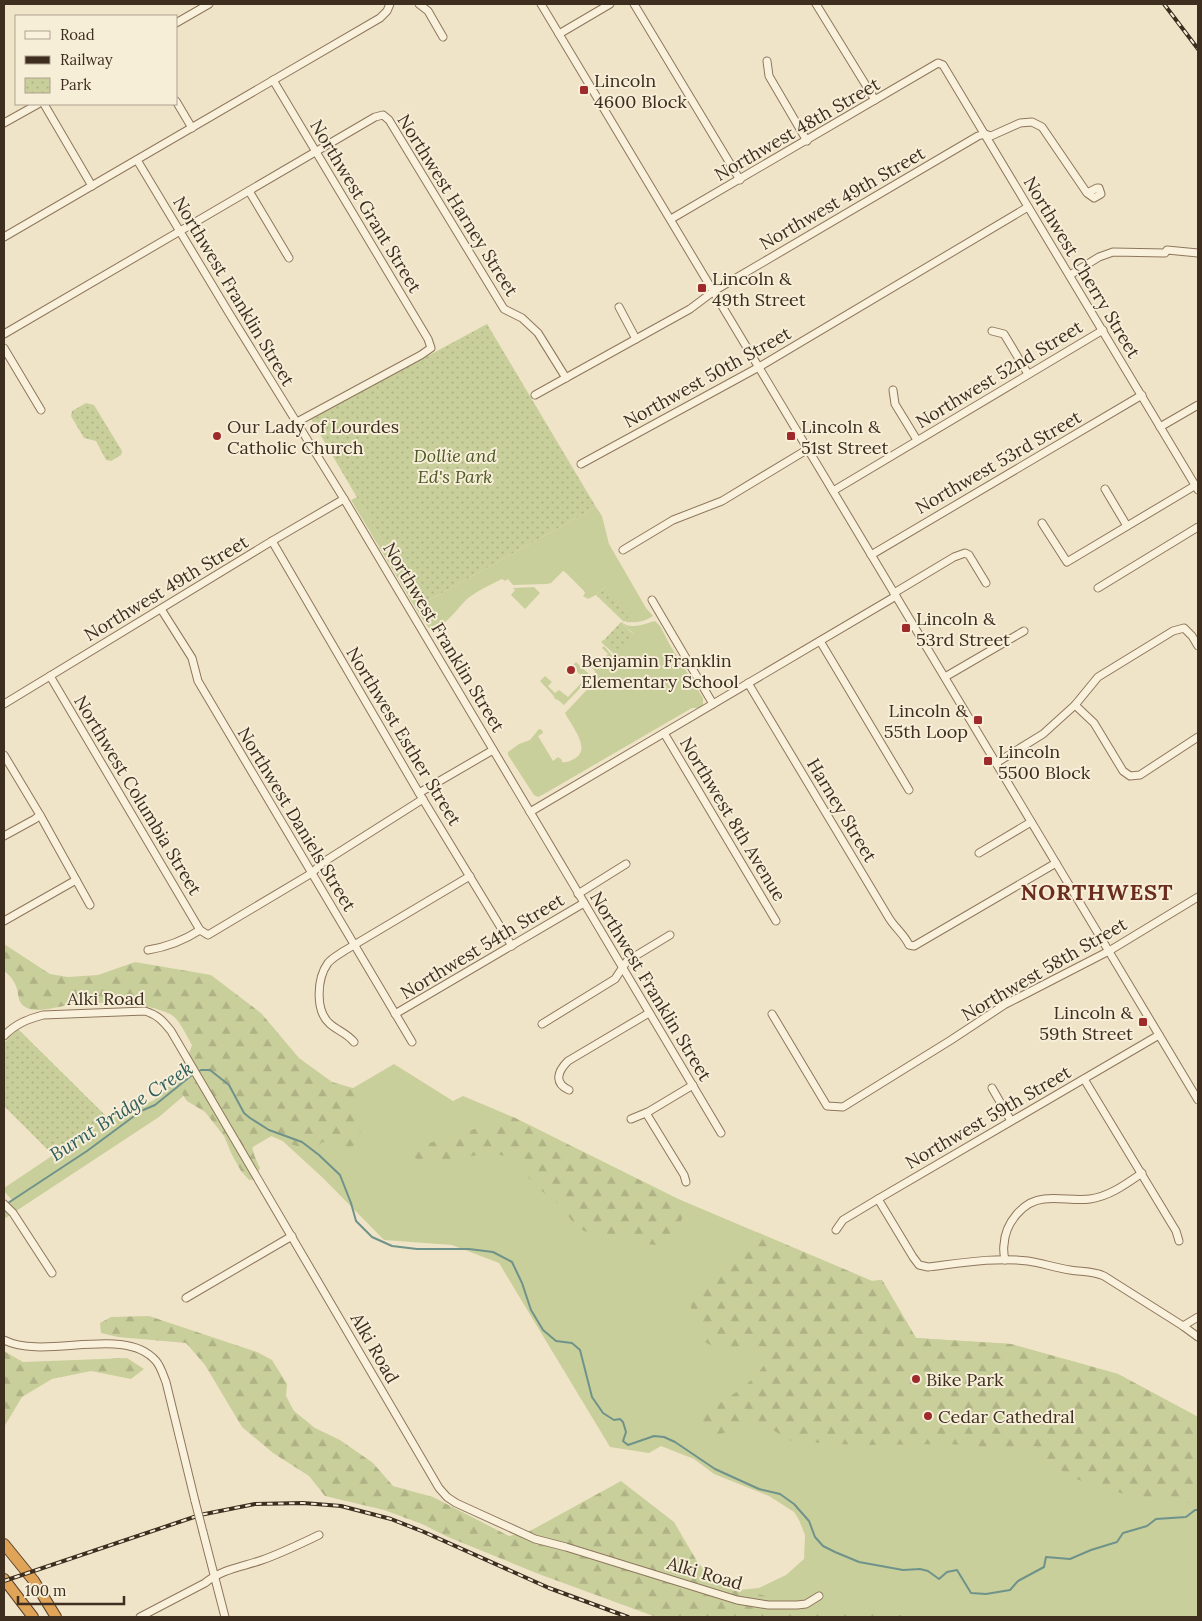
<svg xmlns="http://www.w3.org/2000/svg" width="1202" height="1621" font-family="Lora,serif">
  <defs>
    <pattern id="forest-firs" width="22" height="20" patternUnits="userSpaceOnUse" patternTransform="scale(1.25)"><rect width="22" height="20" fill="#c9cf9b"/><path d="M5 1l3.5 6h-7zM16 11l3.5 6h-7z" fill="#aeb285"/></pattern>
    <pattern id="park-dots" width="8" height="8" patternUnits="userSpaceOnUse" patternTransform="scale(1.25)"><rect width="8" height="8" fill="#c9cf9b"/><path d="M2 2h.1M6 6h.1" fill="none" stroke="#aeb285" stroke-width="1.8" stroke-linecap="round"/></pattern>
  </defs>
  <rect width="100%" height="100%" fill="#f0e4c8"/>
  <g fill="#c9cf9b">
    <path d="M357,497L420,605L596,507L602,516L609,544L646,608L653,616C644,622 636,623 626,622L605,587L596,595L588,599L583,596L585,593L584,591L565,572L563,571L551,583L547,584L513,585L508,579L505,581L502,579C492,584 481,589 471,596C459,604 445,631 429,628L421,617L351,500Z"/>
    <path d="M534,587L540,593L525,609L511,595L515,590L513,588Z"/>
    <path d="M655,621L660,626L670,645L703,698V705L700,708H692L544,794L538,797L534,795L508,755V752L519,744L530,740L539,729L542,730L543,733L538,736L553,761L558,757L562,760V762C568,763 572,760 577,757C590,747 571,725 565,713L596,680L595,671L584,660L586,658L589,661L588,663L594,669L608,654L602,648L604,646L615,659L616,658L612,652L601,642L603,640L616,653L634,634L621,622C631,630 644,624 655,621Z"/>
    <path d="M576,662L589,674L590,678L564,705L558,700L555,699L553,695L540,681L545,676L552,682L548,686L555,693L559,690L568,697L585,679L575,670L573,671L570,668Z"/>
    <path d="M192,1053L297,1121L394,1064L453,1101L463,1096L513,1117L676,1198L872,1281L882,1280L916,1338L1011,1344L1118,1374L1198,1417V1617H743L739,1590L759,1588L786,1575L804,1559L805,1535L799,1520L794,1512L769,1496L714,1474L694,1459L661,1446L649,1453L610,1447L499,1263L452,1245L384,1240L323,1178L275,1134L246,1151L202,1080L159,1117L4,1219V1206L12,1200L4,1191V1188L119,1111L144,1105L154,1100L177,1079L184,1060Z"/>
  </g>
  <g fill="url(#forest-firs)">
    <path d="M4,944L50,974L68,977L98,975L135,962L211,975L261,1013L299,1058L332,1082L353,1088L361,1122L360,1139L351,1148L322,1142C311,1157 280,1139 266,1134L253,1139C250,1149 256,1159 260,1168L255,1179L249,1180L241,1171L232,1155L224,1136L205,1112L187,1101L179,1089L180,1077L192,1045C187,1037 179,1018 170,1014C144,1001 96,1001 68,1005C56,1007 39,1013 27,1008C18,1004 19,997 17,989C15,982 10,975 4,971Z"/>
    <path d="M513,1117L676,1198L686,1210L676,1232L659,1245L645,1244L621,1236L600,1235L584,1231L572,1221L561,1206L543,1192L508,1157L497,1154H482L439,1163H426L415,1158V1151L426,1144Z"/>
    <path d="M757,1232L872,1281L882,1280L916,1338L1011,1344L1118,1374L1198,1417V1503L1143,1500L1079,1480L1026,1451L950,1444L856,1445L791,1441L768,1427L752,1424L714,1436L699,1429L700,1416L741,1389L757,1375L769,1358L767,1349L763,1346L734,1351H721L705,1342L698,1333L692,1312L690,1304L695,1292Z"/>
    <path d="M149,1316L257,1352L272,1360L287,1384L286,1396L294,1411L315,1428L340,1440L373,1463L393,1486L433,1497L509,1536L530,1531L621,1481L674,1522L698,1563L724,1588L763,1595L803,1614L882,1610L907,1617H656L536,1573L448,1537L422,1524L384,1510L325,1496L309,1476L273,1453L242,1427L205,1365L186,1343L118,1337L101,1333L100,1323L111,1317Z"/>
    <path d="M4,1351L23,1362L127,1358L144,1369L131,1379L91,1371L52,1379L22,1397L4,1427Z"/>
  </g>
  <g fill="url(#park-dots)">
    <path d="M487,324L596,507L420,605L311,419Z"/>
    <path d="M86,403L94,405L122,451L121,455L111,461L106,460L96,441L84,438L71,416L72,411Z"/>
    <path d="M605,587L632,613L624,622L596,595Z"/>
    <path d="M621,622L634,635L616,654L603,641Z"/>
    <path d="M18,1029L109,1119L53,1155L4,1106V1043Z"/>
  </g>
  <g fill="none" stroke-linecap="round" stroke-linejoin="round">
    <path stroke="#6f938a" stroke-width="2" d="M8,1203L87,1151L141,1111L155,1105L192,1075L201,1070H210L229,1085L244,1113L250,1118L269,1130L302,1142L319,1155L340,1175L351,1203L356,1221L372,1237L392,1246L417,1249H469L493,1252L512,1262L522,1283L531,1310L543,1330L556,1341L572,1343L580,1350L592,1397L603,1413L614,1420L620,1419L623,1422L626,1432L623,1441L628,1445L654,1436L664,1437L675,1442L715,1469L759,1489L780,1494L794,1504L809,1521L815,1537L823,1546L835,1552L859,1562L903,1570L920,1569L928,1571L939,1579L947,1572L957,1570L971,1593L986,1594L1010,1590L1018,1581L1044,1567L1046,1557L1070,1559L1091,1550L1117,1542L1123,1533L1147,1526L1156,1519L1186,1517L1195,1510H1198"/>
    <defs>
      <g id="minor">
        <path d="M419,4L428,11L443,37"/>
        <path d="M541,4L1198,1100"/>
        <path d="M634,4L740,180"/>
        <path d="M816,4L875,100"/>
        <path d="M176,23L209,4"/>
        <path d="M559,34L610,4"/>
        <path d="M767,61L769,76L807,141"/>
        <path d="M273,80L428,339L431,348L421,355L297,422"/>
        <path d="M176,101L192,128"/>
        <path d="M44,104L92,186"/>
        <path d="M4,123L38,104"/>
        <path d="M137,160L229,313L344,499L721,1133"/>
        <path d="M249,191L289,258"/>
        <path d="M671,219L938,63L943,65L1198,490"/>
        <path d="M4,237L380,18L387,11L390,4"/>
        <path d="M1070,275L1099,257L1113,252L1165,253L1167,250L1198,253"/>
        <path d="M619,307L636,339"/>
        <path d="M992,331L1004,334L1028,374"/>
        <path d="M4,334L375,117L383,115L389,120L504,309L522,318L538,333L566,378"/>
        <path d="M4,348L41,410"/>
        <path d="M893,390L895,404L917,440"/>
        <path d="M535,395L690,309L714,291L978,136L985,134L991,136L1020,123L1032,122L1042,127L1087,193L1094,198L1101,194L1099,188H1097L1087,193"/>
        <path d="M1160,427L1198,405"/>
        <path d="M581,464L759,367L1028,207"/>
        <path d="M1105,489L1127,526"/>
        <path d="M833,491L1103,330"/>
        <path d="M1042,523L1067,562L1196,485"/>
        <path d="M272,541L419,793L512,946"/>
        <path d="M623,550L673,520L722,501L808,449"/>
        <path d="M871,555L1142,395"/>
        <path d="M1098,588L1198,527"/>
        <path d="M894,593L954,557L965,553L969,555L986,583"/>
        <path d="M652,600L713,704"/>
        <path d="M161,609L192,658L198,681L412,1042"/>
        <path d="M820,641L909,790"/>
        <path d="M1198,646L1192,636L1184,628L1173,631L1098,677L1075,705L1094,723L1123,771L1130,776L1140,775L1198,737"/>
        <path d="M50,676L200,930"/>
        <path d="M945,677L1024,631"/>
        <path d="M748,683L889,918C895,928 904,934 909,945L914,946L1056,863"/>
        <path d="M4,704L272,541L344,499"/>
        <path d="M664,733L776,921"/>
        <path d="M4,755L40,815L90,905"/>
        <path d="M996,763L1043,734L1075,705"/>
        <path d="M419,793L493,750"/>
        <path d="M530,812L896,596"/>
        <path d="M4,836L35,819L40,815"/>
        <path d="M979,853L1031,822"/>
        <path d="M578,894L626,864"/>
        <path d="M4,921L76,880"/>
        <path d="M148,950C167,947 183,941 200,930L208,935L312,873L322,863L423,799"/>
        <path d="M395,1014L584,903"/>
        <path d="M772,1014L827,1106L843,1107L951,1040L1004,1005L1109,951L1198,897"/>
        <path d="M542,1024L615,979L627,961L670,935"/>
        <path d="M4,1036C15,1024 28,1019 43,1015L145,1011C158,1015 163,1021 171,1031L439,1488L447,1497L456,1503L535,1539L566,1547L737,1600L768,1605H797L806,1604L819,1596"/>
        <path d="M354,1042C347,1033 336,1030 329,1023C315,1010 317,978 328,963C332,958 338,955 344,951L470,876"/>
        <path d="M1084,1079L1176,1231L1179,1241"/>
        <path d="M992,1088L1011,1121"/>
        <path d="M569,1090C554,1083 557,1072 568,1061L649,1013"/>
        <path d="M646,1113L684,1175L686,1182"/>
        <path d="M631,1119L648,1112L693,1085"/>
        <path d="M878,1199L913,1257L919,1265L928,1267C961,1263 995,1257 1028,1261C1042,1263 1056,1268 1070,1270C1082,1272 1093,1271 1104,1276L1183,1326L1198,1337"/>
        <path d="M4,1204L13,1213L52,1273"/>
        <path d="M836,1230L843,1220L878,1199L1159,1035"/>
        <path d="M1005,1260C1004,1255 1003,1250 1004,1245C1005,1223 1023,1201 1044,1199C1059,1197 1075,1201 1090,1199C1110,1196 1126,1184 1142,1173"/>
        <path d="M186,1298L292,1236"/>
        <path d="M1183,1326L1198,1317"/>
        <path d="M4,1340C45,1361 125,1324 156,1361C161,1367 163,1375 166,1382L195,1501"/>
        <path d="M203,1532L225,1617"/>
        <path d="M140,1617L205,1583C222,1569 242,1567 262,1560C282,1553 300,1544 319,1535"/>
      </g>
      <g id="highway">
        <path d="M4,1544L34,1581L56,1617"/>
        <path d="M4,1579L33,1617"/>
      </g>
    </defs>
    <use href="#minor" stroke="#8d765c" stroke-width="9"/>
    <use href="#highway" stroke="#5b4430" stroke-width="12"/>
    <use href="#minor" stroke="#faf1dc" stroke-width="7"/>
    <use href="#highway" stroke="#e0a458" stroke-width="10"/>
    <defs>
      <g id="rail">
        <path d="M1164,4L1198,49"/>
        <path d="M4,1581L200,1515L255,1504L303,1503L341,1506L391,1519L424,1532L549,1588L628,1617"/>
      </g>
    </defs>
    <use href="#rail" stroke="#3d2e20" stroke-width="4"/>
    <use href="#rail" stroke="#f7eed8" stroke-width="2" stroke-dasharray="5.5" stroke-linecap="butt"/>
    <defs>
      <path id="minor-bridge" d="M195,1501L203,1532"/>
    </defs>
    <use href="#minor-bridge" stroke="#8d765c" stroke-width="9" stroke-linecap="butt"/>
    <use href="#minor-bridge" stroke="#faf1dc" stroke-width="7"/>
  </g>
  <g fill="#9e2a2b" stroke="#f7eed8" stroke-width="2">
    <rect x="579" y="85" width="10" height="10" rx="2.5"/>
    <rect x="697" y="283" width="10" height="10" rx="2.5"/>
    <circle cx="217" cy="436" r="5"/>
    <rect x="786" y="431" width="10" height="10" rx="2.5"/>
    <rect x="901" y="623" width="10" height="10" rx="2.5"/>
    <circle cx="571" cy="670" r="5"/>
    <rect x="973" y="715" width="10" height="10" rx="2.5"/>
    <rect x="983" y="756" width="10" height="10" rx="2.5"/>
    <rect x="1138" y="1017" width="10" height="10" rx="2.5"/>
    <circle cx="916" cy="1379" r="5"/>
    <circle cx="928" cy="1416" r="5"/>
  </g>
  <g text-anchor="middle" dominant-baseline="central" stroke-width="4" stroke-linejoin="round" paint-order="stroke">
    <g font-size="18" fill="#3d2e20" stroke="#f7eed8" text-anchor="start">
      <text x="594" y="80">Lincoln<tspan x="594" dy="21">4600 Block</tspan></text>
      <text x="712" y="278">Lincoln &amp;<tspan x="712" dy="21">49th Street</tspan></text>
      <text x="227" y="426">Our Lady of Lourdes<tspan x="227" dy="21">Catholic Church</tspan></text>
      <text x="801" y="426">Lincoln &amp;<tspan x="801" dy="21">51st Street</tspan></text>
      <text x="916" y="618">Lincoln &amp;<tspan x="916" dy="21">53rd Street</tspan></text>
      <text x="581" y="660">Benjamin Franklin<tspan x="581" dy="21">Elementary School</tspan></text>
      <text x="968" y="710" text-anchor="end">Lincoln &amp;<tspan x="968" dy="21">55th Loop</tspan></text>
      <text x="998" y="751">Lincoln<tspan x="998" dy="21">5500 Block</tspan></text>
      <text x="1133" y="1012" text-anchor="end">Lincoln &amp;<tspan x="1133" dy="21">59th Street</tspan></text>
      <text x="926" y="1379">Bike Park</text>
      <text x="938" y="1416">Cedar Cathedral</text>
    </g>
    <g font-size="18" fill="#3d2e20" stroke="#f7eed8">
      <text transform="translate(797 129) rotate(-30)">Northwest 48th Street</text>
      <text transform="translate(842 198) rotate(-30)">Northwest 49th Street</text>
      <text transform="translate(458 205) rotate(58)">Northwest Harney Street</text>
      <text transform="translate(366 206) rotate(59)">Northwest Grant Street</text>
      <text transform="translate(1082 267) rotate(59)">Northwest Cherry Street</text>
      <text transform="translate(234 291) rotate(59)">Northwest Franklin Street</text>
      <text transform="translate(999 374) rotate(-31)">Northwest 52nd Street</text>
      <text transform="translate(707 377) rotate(-29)">Northwest 50th Street</text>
      <text transform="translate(998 462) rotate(-30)">Northwest 53rd Street</text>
      <text transform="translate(166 588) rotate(-31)">Northwest 49th Street</text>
      <text transform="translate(444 637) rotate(59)">Northwest Franklin Street</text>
      <text transform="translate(404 736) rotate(59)">Northwest Esther Street</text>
      <text transform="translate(138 795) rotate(59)">Northwest Columbia Street</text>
      <text transform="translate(842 810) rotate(59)">Harney Street</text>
      <text transform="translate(297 819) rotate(59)">Northwest Daniels Street</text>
      <text transform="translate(733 819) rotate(59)">Northwest 8th Avenue</text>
      <text transform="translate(482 946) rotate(-31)">Northwest 54th Street</text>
      <text transform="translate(1044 969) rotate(-30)">Northwest 58th Street</text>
      <text transform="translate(651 986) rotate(59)">Northwest Franklin Street</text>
      <text x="106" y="998">Alki Road</text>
      <text transform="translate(988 1117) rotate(-30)">Northwest 59th Street</text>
      <text transform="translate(375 1348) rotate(60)">Alki Road</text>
      <text transform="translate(705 1573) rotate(16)">Alki Road</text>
    </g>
    <g font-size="18" font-style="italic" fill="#4d5a26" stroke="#f7eed8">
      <text x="455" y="455">Dollie and<tspan x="455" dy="21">Ed's Park</tspan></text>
    </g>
    <g font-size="19" font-style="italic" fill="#2f5d5a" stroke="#f7eed8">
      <text transform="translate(121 1111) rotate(-33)">Burnt Bridge Creek</text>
    </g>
    <g font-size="22" font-weight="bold" letter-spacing="1" fill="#6b2e1e" stroke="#f7eed8">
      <text x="1097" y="892">NORTHWEST</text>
    </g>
  </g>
  <rect width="1202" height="1621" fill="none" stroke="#3d2e20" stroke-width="10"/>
  <rect x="15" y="15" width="162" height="90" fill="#f7eed8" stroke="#ada18e"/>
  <rect x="25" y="31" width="25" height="8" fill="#faf1dc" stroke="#ada18e"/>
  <text x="60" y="40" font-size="15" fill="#3d2e20">Road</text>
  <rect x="25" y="56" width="25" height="8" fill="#3d2e20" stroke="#ada18e"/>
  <text x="60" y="65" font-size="15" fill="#3d2e20">Railway</text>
  <rect x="25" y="78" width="25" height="15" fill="url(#park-dots)" stroke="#ada18e"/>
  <text x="60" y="90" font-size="15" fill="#3d2e20">Park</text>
  <path d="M18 1596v8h106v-8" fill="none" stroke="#3d2e20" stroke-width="2.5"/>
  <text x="25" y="1596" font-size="15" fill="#3d2e20" stroke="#f7eed8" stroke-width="4" paint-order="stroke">100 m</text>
</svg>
